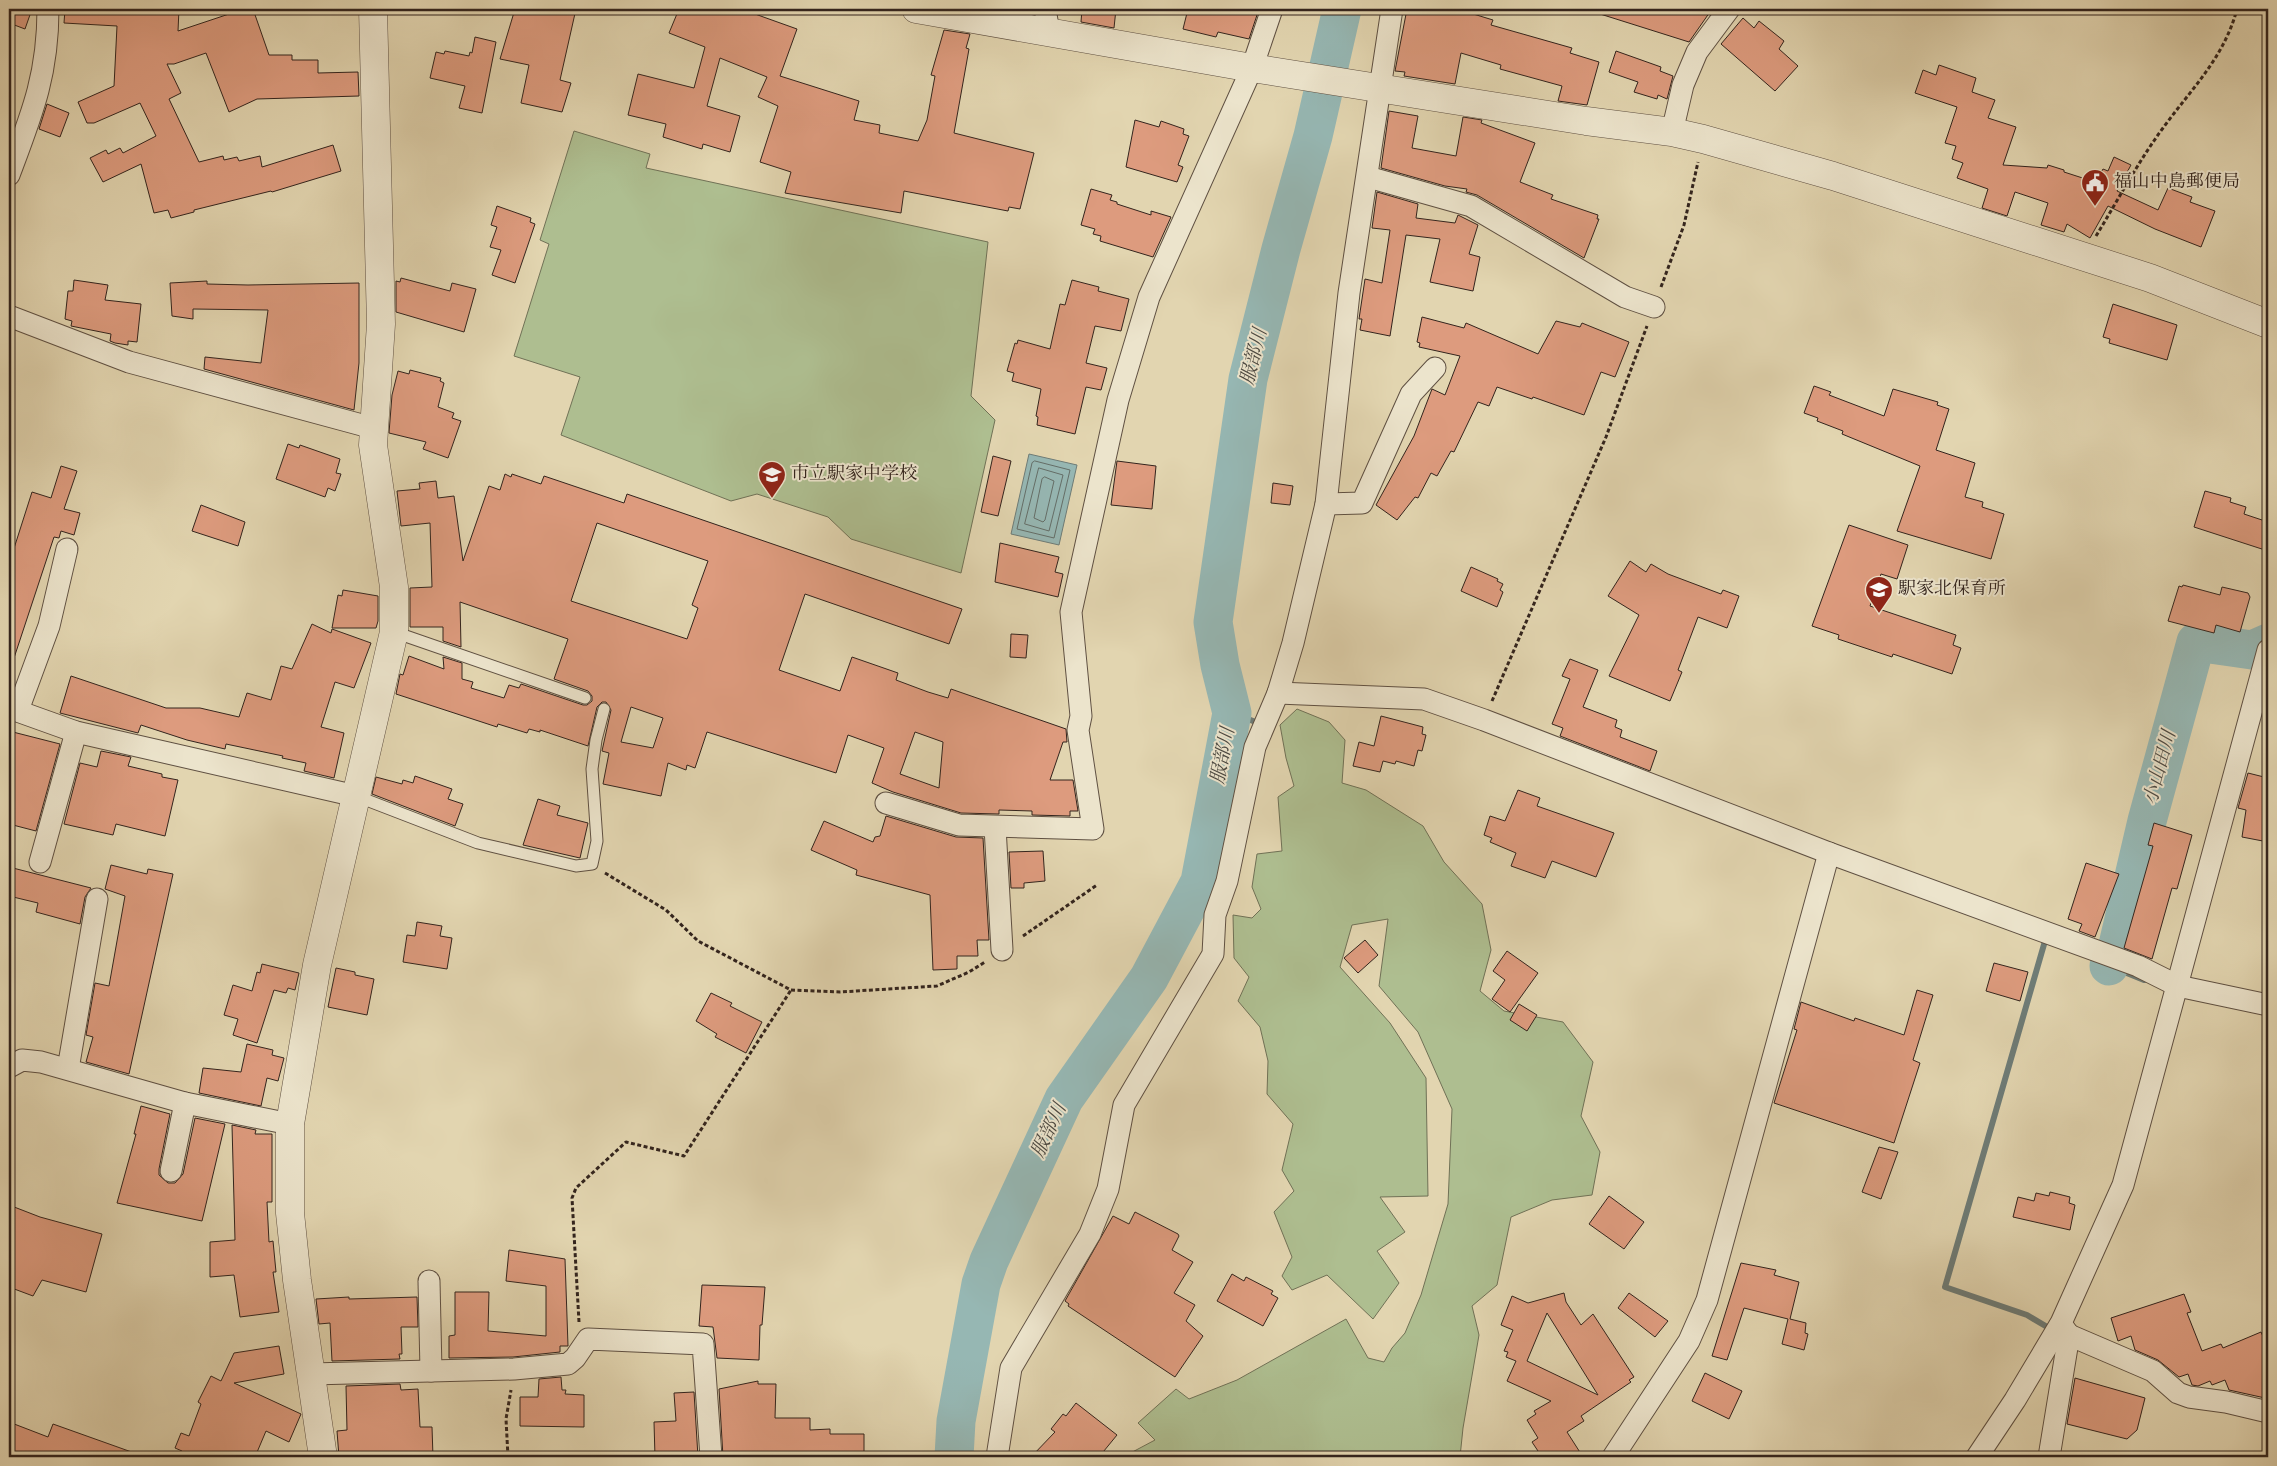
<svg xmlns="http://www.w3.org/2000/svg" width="2277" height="1466" font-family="'Sorts Mill Goudy','Noto Serif JP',serif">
  <rect width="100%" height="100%" fill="#e2d5b0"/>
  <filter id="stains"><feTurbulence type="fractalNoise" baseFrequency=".004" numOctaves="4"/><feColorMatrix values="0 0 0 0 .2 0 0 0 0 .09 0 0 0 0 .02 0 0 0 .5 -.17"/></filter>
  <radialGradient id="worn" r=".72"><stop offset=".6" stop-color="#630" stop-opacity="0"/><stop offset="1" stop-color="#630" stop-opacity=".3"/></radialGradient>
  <g fill="#aebe90" stroke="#707156">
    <path d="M574,131L650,154L646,168L988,242L971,396L995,420L961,573L851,539L828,517L757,494L731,501L561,435L580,377L514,356L549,244L540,240Z"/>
    <path d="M1297,709L1329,722L1345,740L1342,783L1366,790L1423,826L1444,862L1482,904L1491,950L1480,991L1504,1011L1563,1022L1593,1062L1581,1116L1600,1152L1592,1195L1552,1200L1511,1217L1497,1285L1472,1306L1479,1335L1463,1428L1460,1457H1123L1155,1440L1138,1423L1176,1389L1189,1399L1237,1380L1346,1319L1368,1358L1384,1362L1392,1348L1405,1333L1421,1295L1448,1204L1452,1109L1418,1032L1379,986L1388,919L1352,925L1340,967L1390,1023L1426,1078L1428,1196L1380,1197L1405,1232L1377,1251L1399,1283L1373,1319L1327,1275L1292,1290L1282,1276L1292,1257L1274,1212L1294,1191L1282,1170L1293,1124L1267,1094L1268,1061L1260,1027L1238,1001L1249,977L1234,958L1233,915L1252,918L1261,909L1252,887L1257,854L1282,851L1278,797L1294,786L1286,758L1280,725Z"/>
  </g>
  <path fill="#96b7b3" stroke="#6e7c77" d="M1029,454L1077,465L1059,545L1011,534Z"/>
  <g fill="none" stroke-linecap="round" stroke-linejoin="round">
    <g stroke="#646e68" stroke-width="1">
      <path d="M1035,461L1070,470L1054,538L1017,529L1032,463Z"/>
      <path d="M1039,468L1063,475L1049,531L1025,524Z"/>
      <path d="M1045,477L1054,481L1045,520L1043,522L1034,518L1042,479Z"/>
    </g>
    <g stroke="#6e7c77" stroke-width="6">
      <path d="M1232,713L1261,724"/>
      <path d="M2045,941L1945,1287L2027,1315L2054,1331"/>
      <path d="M2112,967L2144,980"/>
      <path d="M2265,1457L2268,1449"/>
    </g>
    <g stroke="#96b7b3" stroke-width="39">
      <path d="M2109,966L2118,945L2147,821L2196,642L2252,650L2268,643"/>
      <path d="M954,1457L956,1421L981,1284L989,1261L1064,1099L1149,978L1200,882L1232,713L1220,665L1213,622L1248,379L1281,249L1313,136L1342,9"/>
    </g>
  </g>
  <g fill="#dd9b7e" stroke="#33241d" fill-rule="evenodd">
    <path d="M9,9H32L25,29L9,23Z"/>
    <path d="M65,9H179L178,31L244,9H253L269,55H292V60H318V73L358,72L359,96L257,99L229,112L206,53L174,64H167L181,93L169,99L199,162L223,156L224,160L237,157L239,161L260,156L262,167L333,145L341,171L272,192L271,191L194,210V212L171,218L168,210L154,213L141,164L103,182L90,158L106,150L108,154L120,148L123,153L156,136L140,103L94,123H87L78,102L114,86L117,26L64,23Z"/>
    <path d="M515,9H576L560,80L571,83L562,112L521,103L529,65L500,59Z"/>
    <path d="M679,9H741L797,29L780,76L859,101L854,120L880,125L879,133L918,141L927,120L935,76L931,75L944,30L970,34L966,48L969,49L954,133L1034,153L1020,209L1009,207L1008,211L904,191L901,213L785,193L791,172L760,162L778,106L758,97L767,77L720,58L707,106L740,116L730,152L703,144L702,149L663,137L666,124L628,115L638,74L694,88L705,47L669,33Z"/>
    <path d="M1082,9H1116L1114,28L1081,22Z"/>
    <path d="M1188,9H1259L1249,39L1218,32L1216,37L1183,29Z"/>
    <path d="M1407,9H1457L1493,20L1491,25L1572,48L1570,53L1599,62L1587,105L1558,101L1562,86L1500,69L1501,65L1461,53L1455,84L1404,76L1405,72L1395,71Z"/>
    <path d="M1598,9H1712L1689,42L1597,13Z"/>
    <path d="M1743,18L1754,28L1759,21L1784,41L1779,49L1798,66L1775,91L1721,44Z"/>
    <path d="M475,37L496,42L482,113L459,108L465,86L430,78L436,52L444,54L445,51L469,56L470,52L472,53Z"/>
    <path d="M1616,51L1661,67L1660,71L1673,76L1667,99L1658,95L1657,99L1634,92L1638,82L1609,72Z"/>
    <path d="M1939,65L1976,78L1972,92L1995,100L1988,118L2016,127L2003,165L2047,168L2048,165L2064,170V172L2095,182L2103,169L2108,171L2114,157L2131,165L2117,191L2158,210L2168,188L2192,197L2190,202L2215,211L2201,247L2155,229L2108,206L2090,238L2067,224L2064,232L2041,225L2048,203L2015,192L2007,216L1982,208L1988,189L1957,178L1963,163L1952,159L1956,146L1945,143L1957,107L1915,93L1923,70L1936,75Z"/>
    <path d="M47,104L69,113L60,137L39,129Z"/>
    <path d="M1389,111L1418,116L1412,148L1456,156L1463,117L1482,120L1481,123L1535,143L1520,182L1553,195L1551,199L1598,215L1597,219H1599L1584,258L1477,195L1466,192L1467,189L1445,186L1381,168Z"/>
    <path d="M1135,120L1159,127L1161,121L1184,129L1183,134L1189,136L1178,165L1183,167L1177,182L1126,167Z"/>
    <path d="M1091,189L1112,195L1110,200L1117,202V204L1151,215V211L1171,217L1153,257L1100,241L1101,236L1093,234L1095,229L1081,225Z"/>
    <path d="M1377,192L1418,204L1416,218L1455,223L1458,215L1478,225L1469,254L1480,257L1473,291L1430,282L1440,239L1406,235L1390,336L1360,330L1362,319H1359L1365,279L1382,283L1390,230L1372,228Z"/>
    <path d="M497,206L531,218L530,222L535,224L515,283L492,275L501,250L490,247L497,227L491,225Z"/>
    <path d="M401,278L450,291L452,283L476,289L464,332L396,312V281L400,282Z"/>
    <path d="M74,280L108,285L105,300L141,304L137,342L128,341V345L115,343L110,341L111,334L71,326L72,321L65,319L68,291H73Z"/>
    <path d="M1072,280L1099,287L1098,291L1129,299L1121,331L1095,326L1086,363L1107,368L1101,390L1086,387L1075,434L1037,425L1038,417L1036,416L1041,389L1012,381L1014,373L1007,371L1015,343L1017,344L1018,340L1050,349L1060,304L1065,305Z"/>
    <path d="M207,281V284L248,285L359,283V363L354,410L204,369L205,357L261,363L268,310L193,309V319L172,316L170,283Z"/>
    <path d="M2113,304L2177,325L2167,360L2109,343L2110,339L2103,337Z"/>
    <path d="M1422,317L1464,328L1466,323L1538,354L1556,321L1580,327L1582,323L1629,342L1615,377L1601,372L1584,415L1533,397L1532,399L1497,387L1489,406L1478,402L1454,452L1451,451L1437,476L1431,473L1418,498L1415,497L1397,520L1376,505L1414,436L1432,389L1445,395L1460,356L1419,347L1420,343L1417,342Z"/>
    <path d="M410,370L441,378L440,381L444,383L438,407L454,413L452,418L461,421L448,458L423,449L426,442L389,433L392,395L398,371L409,374Z"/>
    <path d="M1814,386L1831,392L1829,395L1884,416L1893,389L1938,402L1937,405L1949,409L1936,450L1975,463L1965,497L1983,502L1982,507L2004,514L1991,559L1897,531L1920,466L1842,434L1843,431L1817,421L1818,418L1804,413Z"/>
    <path d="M288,444L299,448L300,445L340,459L336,473L341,474L335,491L328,488L325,497L276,479Z"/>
    <path d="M993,456L1011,461L998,516L981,512Z"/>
    <path d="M1117,461L1156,466L1152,509L1111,505Z"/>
    <path d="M61,466L77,471L64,509L80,513L74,535L61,531L59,538L54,537L13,661L9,660V564L32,492L51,498Z"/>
    <path d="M505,474L511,477L512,474L541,484L544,476L624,503L627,494L962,609L949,644L805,594L779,670L840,691L852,657L898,673L896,680L928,692L948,698L951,689L1066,729L1067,742H1063L1050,780H1073L1078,811H1070V816L1032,815V811L999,810V814L961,813L893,792L872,783L884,748L848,735L836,773L707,732L695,768L687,765L686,770L668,763L661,796L603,784L609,753L602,751L611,710L606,702H602L597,707L588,746L540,730V732L529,729L527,733L498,724L497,727L396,694L400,674L403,675L409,656L444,669L443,657L462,663V679L473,682L471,688L504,698L509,685L519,688L521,684L583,705H587L592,701V696L588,691L554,679L568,639L460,602L461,647L443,641V627H410V588L432,587L430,523L401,526L397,491L420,489L419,483L436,481L438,498L454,496L463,561L489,486L500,490ZM597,523L708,561L692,605L698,608L687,639L571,601ZM631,707L663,718L653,748L621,742ZM915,732L943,742L939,788L900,774Z"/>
    <path d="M1273,483L1293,486L1290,505L1271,503Z"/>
    <path d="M2205,491L2231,498L2230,502L2246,507L2244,514L2268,522V551L2194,527Z"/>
    <path d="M201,505L245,522L238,546L192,531Z"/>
    <path d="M1849,525L1908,545L1897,579L1881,574L1870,606L1956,635L1953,645L1961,648L1952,674L1893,654L1892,657L1838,639L1839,635L1812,626Z"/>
    <path d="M1000,543L1059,557L1055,572L1063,574L1058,597L995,582Z"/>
    <path d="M1630,561L1646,572L1651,564L1668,574L1721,594L1723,590L1739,596L1727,628L1698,617L1678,670L1682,672L1670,701L1609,676L1639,615L1608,596Z"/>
    <path d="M1471,567L1498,579L1497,581L1503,584L1500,590L1503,592L1497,607L1461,591Z"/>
    <path d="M2183,585L2220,595L2222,587L2248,593L2250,597L2240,632L2216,625L2214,633L2168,621L2179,586L2182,587Z"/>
    <path d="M343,590L378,596V621L376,628H332L338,595L342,596Z"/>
    <path d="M312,624L331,633L332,629L371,643L354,688L335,682L321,727L344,733L334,778L304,771L306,763L282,758L283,756L226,744L225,749L187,740L141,725L138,733L60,713L71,676L166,708H200L239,717L247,693L271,700L281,666L292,669Z"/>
    <path d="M1011,634L1028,635L1026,658L1010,657Z"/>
    <path d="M1570,659L1598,670L1583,707L1617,720L1615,727L1622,730L1620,737L1657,751L1650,771L1560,736L1563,728L1552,724L1570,679L1562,676Z"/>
    <path d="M1381,716L1423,727L1422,734L1426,735L1422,751L1418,750L1414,766L1396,761L1395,764L1383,761L1380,772L1353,766L1359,742L1374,746Z"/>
    <path d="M9,731L60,744L36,831L9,824Z"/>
    <path d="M101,751L131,757L128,766L162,774V777L178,780L165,836L116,824L113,835L64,824L80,763L97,767Z"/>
    <path d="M2248,773L2268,778V842L2242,837L2246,810L2238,808Z"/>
    <path d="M415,776L452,789L448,799L463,804L455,826L372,794L376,777L402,784L403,780L413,783Z"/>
    <path d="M1518,790L1540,798L1537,806L1614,833L1596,877L1552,861L1545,878L1511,866L1516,853L1490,842L1492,838L1484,835L1490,816L1505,821Z"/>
    <path d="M538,799L560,806L557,815L588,823L580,858L523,845Z"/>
    <path d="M886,816L956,837L983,838L989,940H977L978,956H957V969L933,970L930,895L856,875L857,870L811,850L824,821L873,842L875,837L880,836Z"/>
    <path d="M2154,823L2192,835L2177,889L2172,888L2152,959L2124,948L2153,846L2148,845Z"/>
    <path d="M1043,851L1045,881L1024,883V888H1011L1009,852Z"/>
    <path d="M2086,863L2119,874L2095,937L2079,931L2082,924L2068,919Z"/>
    <path d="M111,865L147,874L148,869L173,874L129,1074L86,1062L93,1037L86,1035L95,983L109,986L125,896L105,889Z"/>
    <path d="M9,867L91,888L85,897L80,924L36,912L38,903L9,896Z"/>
    <path d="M417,922L442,926L440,936L452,938L447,969L403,962L407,935L415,936Z"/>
    <path d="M1365,940L1378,955L1358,973L1344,958Z"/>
    <path d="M1507,951L1538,973L1510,1012L1492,999L1505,980L1493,971Z"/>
    <path d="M1994,963L2028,972L2020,1001L1986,991Z"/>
    <path d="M262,964L299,973L295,990L288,988L286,993L274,990L257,1043L233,1035L238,1019L224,1015L233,985L252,991L257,972L260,973Z"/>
    <path d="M336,968L355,972V975L374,979L367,1015L328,1007Z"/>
    <path d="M1917,990L1933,995L1913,1060L1920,1063L1894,1143L1774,1103L1797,1030L1794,1029L1801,1002L1854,1021L1855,1018L1904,1035Z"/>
    <path d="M711,993L732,1003L730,1006L762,1022L746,1053L715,1037L717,1034L696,1021Z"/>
    <path d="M1519,1004L1537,1015L1527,1031L1510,1020Z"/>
    <path d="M247,1044L273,1050L272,1055L284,1058L278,1081L267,1078L261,1106L199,1093L203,1068L241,1072Z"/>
    <path d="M141,1106L170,1114L159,1169V1175L168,1183H175L183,1174L195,1118L225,1124L202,1221L117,1203L136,1134H134Z"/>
    <path d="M232,1125L256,1130L255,1134H272V1202H267L269,1242L273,1241L276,1272H273L279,1312L240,1317L234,1275L210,1277V1242L235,1240Z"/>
    <path d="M1879,1147L1898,1152L1881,1199L1862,1192Z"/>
    <path d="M2050,1192L2070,1197L2069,1203L2075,1205L2070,1230L2013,1217L2018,1197L2034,1201L2036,1193L2049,1196Z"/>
    <path d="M1609,1196L1644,1222L1624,1249L1589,1224Z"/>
    <path d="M9,1205L40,1217L102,1234L86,1292L42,1280L33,1296L9,1287Z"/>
    <path d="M1135,1212L1178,1234L1179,1236L1172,1250L1193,1262L1174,1293L1195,1305L1186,1321L1203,1336L1175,1377L1068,1306L1069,1304L1065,1301L1113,1216L1129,1224Z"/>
    <path d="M509,1250L565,1259L568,1346H560V1352L513,1357L449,1358V1336L455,1335V1292H489L488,1331L546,1336V1286L506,1281Z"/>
    <path d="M1741,1263L1776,1270L1774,1275L1799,1282L1790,1319L1806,1323L1805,1333L1808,1334L1804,1350L1782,1344L1788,1319L1744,1308L1727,1360L1712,1356Z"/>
    <path d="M1232,1274L1244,1281L1246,1277L1273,1291L1271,1294L1278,1298L1263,1326L1217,1301Z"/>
    <path d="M702,1285L765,1287L762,1325H760L759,1360L717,1358L713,1327L699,1326Z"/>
    <path d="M1564,1293L1566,1302L1581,1325L1593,1314L1634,1377L1629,1380L1631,1382L1581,1416L1584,1421L1567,1432L1583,1457H1542L1532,1442L1538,1438L1527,1420L1536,1414L1534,1411L1551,1401L1507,1381L1516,1361L1506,1357L1508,1352L1504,1351L1513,1330L1501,1325L1512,1296L1528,1303ZM1547,1313L1598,1395L1527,1361Z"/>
    <path d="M1629,1293L1668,1321L1655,1337L1618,1308Z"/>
    <path d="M2184,1294L2191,1312L2187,1313L2202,1351L2221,1344L2223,1348L2261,1332L2268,1348V1397L2265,1398L2229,1390L2225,1380L2212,1385L2210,1381L2198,1386L2192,1385L2188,1374L2179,1377L2158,1360L2135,1350L2131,1336L2118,1341L2111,1318Z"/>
    <path d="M349,1297V1299L417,1297L418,1327H401L402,1354H399L400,1359L332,1361L330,1323L319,1324L316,1299Z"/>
    <path d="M279,1346L284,1374L234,1383L301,1414L289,1442L266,1431L255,1457H180L182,1451L175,1448L181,1433L189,1436L201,1404L198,1402L211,1376L221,1381L234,1353Z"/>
    <path d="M1705,1373L1742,1391L1729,1419L1692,1401Z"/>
    <path d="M561,1377L562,1390H566L565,1394L584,1395V1427L520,1426V1397H538L539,1379Z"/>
    <path d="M2075,1378L2145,1398L2137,1430L2127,1439L2067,1424Z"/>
    <path d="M758,1381V1384H776L775,1418H810V1430L830,1429V1434H864V1457H723L719,1389Z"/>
    <path d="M400,1384L401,1390L418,1389L420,1427H432L433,1457H339L337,1431L347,1430L346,1386Z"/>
    <path d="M694,1392L698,1457H655L654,1422L676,1421L674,1393Z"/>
    <path d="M1076,1403L1117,1435L1099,1457H1031L1055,1432L1051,1429L1063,1414L1066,1416Z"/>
    <path d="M9,1422L48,1437L53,1424L140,1455L139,1457H9Z"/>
  </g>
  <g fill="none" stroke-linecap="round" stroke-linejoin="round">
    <defs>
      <g id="service">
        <path d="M394,632L585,698"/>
        <path d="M356,796L478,843L576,866L592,864L597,841L592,769L596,740L604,709"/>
      </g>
      <g id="minor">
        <path d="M1045,9L1049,32"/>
        <path d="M1672,132L1683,85L1697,52L1729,9"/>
        <path d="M9,175C32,114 48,75 48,9"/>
        <path d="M1368,177L1471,206L1625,297L1654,307"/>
        <path d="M9,316L129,362L373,428"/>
        <path d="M1326,504L1362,503L1411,394L1435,368"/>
        <path d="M1278,693L1424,699L1484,720L1829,853L2138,966L2178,986L2268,1005"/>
        <path d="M9,708L76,732L356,796"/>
        <path d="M18,710L49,626L67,549"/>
        <path d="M886,803L959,825L1093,829L1078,730L1081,716L1071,612L1118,400L1149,297L1252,68L1272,9"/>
        <path d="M995,827L1002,950"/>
        <path d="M40,862L76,732"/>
        <path d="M9,1067L22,1060L41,1062L185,1103L290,1124"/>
        <path d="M68,1069L97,899"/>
        <path d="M171,1171L185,1103"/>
        <path d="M429,1281L431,1371"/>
        <path d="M2069,1335L2153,1371L2178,1393L2189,1397L2226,1402L2268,1412"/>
        <path d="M311,1374L514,1369L568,1364L575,1358L588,1339L703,1344L711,1457"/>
        <path d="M997,1457L1011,1368L1090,1234L1108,1189L1124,1105L1213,954L1215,915L1227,881L1255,747L1278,693L1293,643L1326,504L1349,293L1392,9"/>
        <path d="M1613,1457L1689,1341L1707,1300L1829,853"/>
        <path d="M1977,1457L2015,1400L2061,1323L2123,1185L2268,650"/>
        <path d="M2049,1457L2069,1335L2061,1324"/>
      </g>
      <g id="tertiary">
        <path d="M916,9L1252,68L1586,121L1672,132L1703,139L1833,176L2150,278L2268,324"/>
        <path d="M323,1457L297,1280L290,1213V1124L317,965L394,632V587L373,445L381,324L373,9"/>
      </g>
    </defs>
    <use href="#service" stroke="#5f5042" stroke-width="13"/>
    <use href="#minor" stroke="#5f5042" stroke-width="23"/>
    <use href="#tertiary" stroke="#5f5042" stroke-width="29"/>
    <g stroke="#33241d" stroke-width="3" stroke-dasharray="4 2.5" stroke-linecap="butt">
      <path d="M2096,236C2118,200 2138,162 2163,128C2192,88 2224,58 2237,9"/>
      <path d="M1661,287L1684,225L1698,162"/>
      <path d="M1492,701L1606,437L1647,326"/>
      <path d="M605,873L666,910L698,941L791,990L840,992L937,986L969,972L985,962"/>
      <path d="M1023,936L1097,885"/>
      <path d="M579,1322L572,1198L576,1188L626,1142L684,1156L791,990"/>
      <path d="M508,1457L506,1419L511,1390"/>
    </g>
    <use href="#service" stroke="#ece4cc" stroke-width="11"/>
    <use href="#minor" stroke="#ece4cc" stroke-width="21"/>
    <use href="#tertiary" stroke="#ece4cc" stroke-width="28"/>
  </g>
  <defs>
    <symbol id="civic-pin" viewBox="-11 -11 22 30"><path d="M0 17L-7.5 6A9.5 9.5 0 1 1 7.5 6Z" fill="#8f2418" stroke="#ece4cc"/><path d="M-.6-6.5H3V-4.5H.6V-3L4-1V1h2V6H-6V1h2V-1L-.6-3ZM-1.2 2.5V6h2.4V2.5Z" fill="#fff"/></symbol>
    <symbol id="school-pin" viewBox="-11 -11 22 30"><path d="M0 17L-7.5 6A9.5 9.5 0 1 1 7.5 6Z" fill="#8f2418" stroke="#ece4cc"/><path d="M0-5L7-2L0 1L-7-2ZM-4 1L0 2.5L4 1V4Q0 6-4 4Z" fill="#fff"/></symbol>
  </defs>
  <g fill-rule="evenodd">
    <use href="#civic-pin" x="2079" y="167" width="32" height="43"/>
    <use href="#school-pin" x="756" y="459" width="32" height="43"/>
    <use href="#school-pin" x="1863" y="574" width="32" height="43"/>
  </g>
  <g text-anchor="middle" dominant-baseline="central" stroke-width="4" stroke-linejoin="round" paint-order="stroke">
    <g font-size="18" fill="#33241d" stroke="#ece4cc" text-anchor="start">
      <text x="2114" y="183">福山中島郵便局</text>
      <text x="791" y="475">市立駅家中学校</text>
      <text x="1898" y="590">駅家北保育所</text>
    </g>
    <g font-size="19" font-style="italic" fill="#4c4942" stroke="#ece4cc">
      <text transform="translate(1255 357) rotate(-76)">服部川</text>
      <text transform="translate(1224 756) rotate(-79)">服部川</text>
      <text transform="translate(2161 768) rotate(-75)">小山田川</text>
      <text transform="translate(1050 1131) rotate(-65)">服部川</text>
    </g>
  </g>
  <rect width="2277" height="1466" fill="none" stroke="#e2d5b0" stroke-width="30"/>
  <rect x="10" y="10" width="2257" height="1446" fill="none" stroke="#33241d" stroke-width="2.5"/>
  <rect x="15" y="15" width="2247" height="1436" fill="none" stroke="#33241d"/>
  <rect width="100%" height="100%" filter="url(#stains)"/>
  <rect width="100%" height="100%" fill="url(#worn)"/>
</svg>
